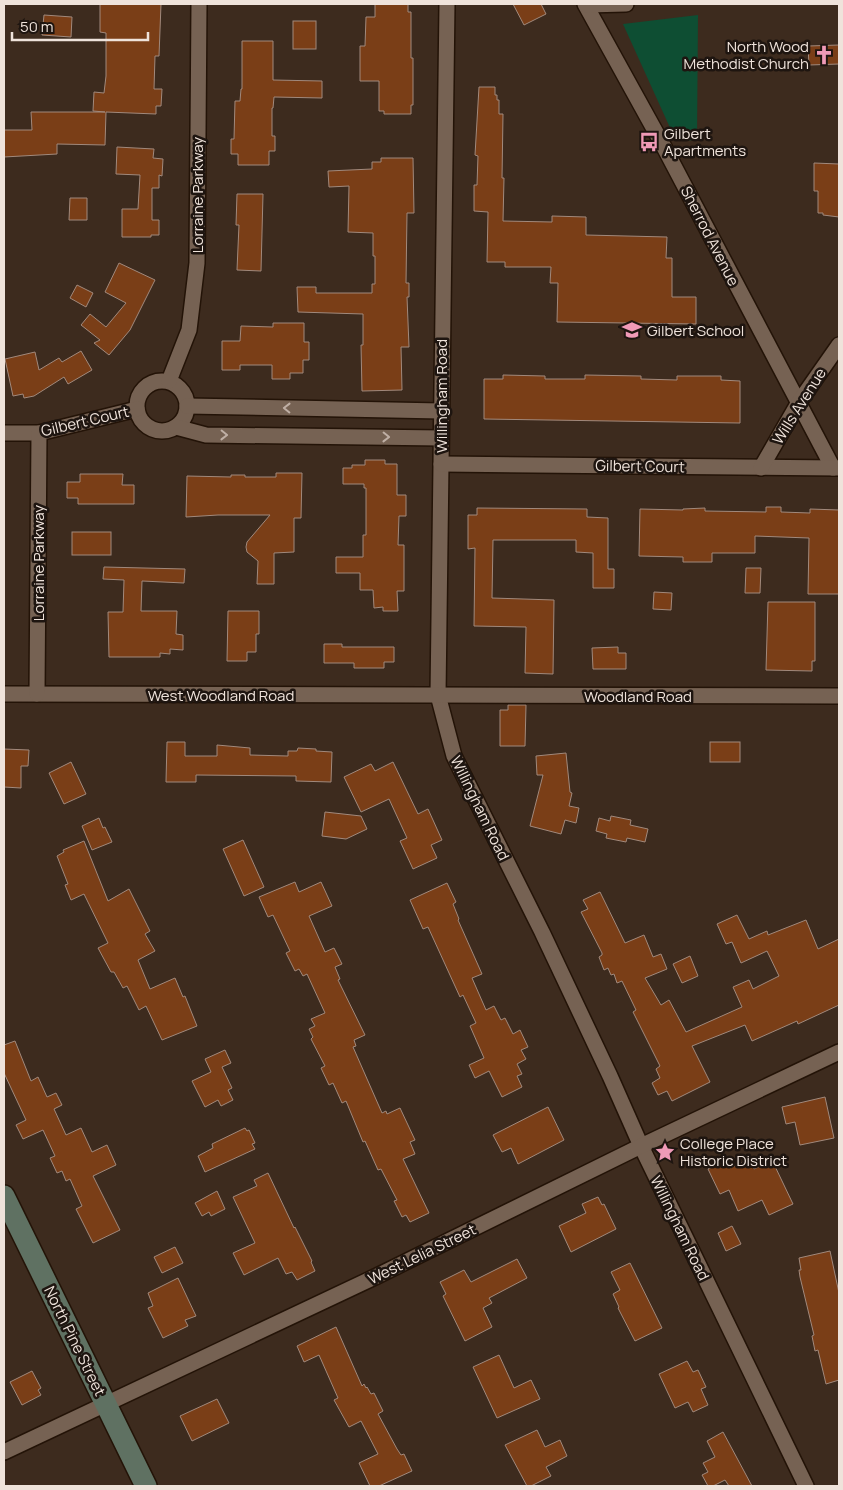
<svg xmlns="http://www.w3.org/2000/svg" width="843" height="1490" font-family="Manrope,sans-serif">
  <rect width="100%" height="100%" fill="#3d2b1e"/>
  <path fill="#0e4e33" d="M698,15L697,140L676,141L623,24Z"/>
  <g fill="#7a3e17" stroke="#a1897c">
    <path d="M100,4H161L159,56H155L154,89H162L161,106H156V114L106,112L105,145L57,144V154L4,157V130H32L31,112H105L93,111L94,92L104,93L106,76V33L100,32Z"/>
    <path d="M375,4H408V12H411V58H413V105H411V114H384V111H379V81H360V46H365L366,17H375Z"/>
    <path d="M513,4H541L546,14L524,25Z"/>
    <path d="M44,15L72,17L71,37L42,35Z"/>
    <rect x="293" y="21" width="23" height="28"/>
    <path d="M242,41H273V80L322,81V98L274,97L273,108H272V136H275V151H269V165H238V154H231V139H234L235,101H240L241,89H242Z"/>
    <path d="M839,45V64L809,65L808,46Z"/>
    <path d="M479,87H495V95H497V100H499V114H503L502,178H504L503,221L552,222V216L586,217V235L667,237L666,258H672V297H696V324L557,322L558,283H550L551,267H505V262H487L488,212L474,211V185H477L478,156L475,155Z"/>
    <path d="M117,147L154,149L153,158L163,159L162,176L159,175V188H152V220H159V235H151V237H122V209H138L140,175L116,174Z"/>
    <path d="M381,158H413L414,213H407L406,283H409V297H407L409,347H401L402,390L362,391L361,345H363V314L298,312L297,287H316V293H372V284H375V256H373V233L348,232L349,186L329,187L328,171L372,169V162H381Z"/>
    <path d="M814,163L839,164V217L823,215V213H818V191H814Z"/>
    <path d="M237,194H263L261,271L237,270L239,225H236Z"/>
    <path d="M70,198H87V220H69Z"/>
    <path d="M119,263L155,280L130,330L109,355L94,343L100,340L81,325L90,314L106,327L126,303L105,292Z"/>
    <path d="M77,285L93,293L86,307L70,298Z"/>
    <path d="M273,323H304V342H309V360H303V373H290V379H272V365H240V370H222V341H240L241,326L273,327Z"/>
    <path d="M81,351L92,370L68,384L64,377L34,396L24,398L23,394L13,396L5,359L35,352L39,370L59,358L62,362Z"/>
    <path d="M503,375L545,376V379H585V375L641,376V379L677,380V376H721V380L740,381V423L484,419V379H503Z"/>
    <path d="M365,460H385V464H397V495H406V516H399L398,545H404V591H397L398,611H383V607L374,608L373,590H360V573H336V557H363V535H366V488H364V484H343V468H352V465H365Z"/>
    <path d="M276,473H302L301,518H294V552L274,553V584H257L258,561L247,552L246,547L247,542L270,515H218L186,517L187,476L231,477V475H245V477H276Z"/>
    <path d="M80,474H123L122,485H134V504H78V498H67V482H80Z"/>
    <path d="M766,507H781V512L810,513V509L839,510V594H808L809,538L755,536V553H712V562H683V557L639,556L640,509L683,510V509L705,508V511L766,512Z"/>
    <path d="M477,508L587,509V517L608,518V569H614V588H593V553L576,552V540H493L492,598L554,600L553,674L525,673L526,627L474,626L475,548L468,549V515H477Z"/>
    <rect x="72" y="532" width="39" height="23"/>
    <path d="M104,567L185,569L184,583L142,581L141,611H177L176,634L183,635V650L170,649V654L160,653V657H109L108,612H123L124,580L103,579Z"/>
    <path d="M746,568H761L760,593H745Z"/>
    <path d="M654,592L672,593L671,610L653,609Z"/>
    <path d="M768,602H815V661H812V671L766,670Z"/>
    <path d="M228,611H259V634H256V652H247V661H227Z"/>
    <path d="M324,644H342V647H394V662H384V668H354V663H324Z"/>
    <path d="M618,647V653H626V669H593L592,648Z"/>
    <path d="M508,705H526L525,746H500V710H508Z"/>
    <path d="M167,742H185V756H217V745L250,748V755L288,756V751H297L298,748L316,749V751L332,752L331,782L296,781V776L196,775V782H166Z"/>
    <rect x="710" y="742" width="30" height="20"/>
    <path d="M4,749L29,750L28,766H21V788L4,787Z"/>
    <path d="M566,753L570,792L572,793L569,806L579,808L576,823L565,820L561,834L530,826L543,775H537L536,756Z"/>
    <path d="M71,762L86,794L64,804L49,773Z"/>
    <path d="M393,762L418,814L428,809L442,840L431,845L437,858L413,869L400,841L407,838L389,799L361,812L344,777L371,764L375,771Z"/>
    <path d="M325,812L361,816L367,829L346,839L322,836Z"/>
    <path d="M611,816L631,820L630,825L648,829L645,842L627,838L626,842L606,838L607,834L596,831L599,818L610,821Z"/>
    <path d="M99,818L103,828L105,827L112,842L92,850L82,826Z"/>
    <path d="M243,840L264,887L244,896L223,849Z"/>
    <path d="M84,841L108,901L129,889L150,931L145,934L155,951L138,960L150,989L175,978L183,997L185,996L197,1026L162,1040L146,1006L139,1010L127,986L123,988L114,972H111L98,948L108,943L84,894L71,900L65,885L68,884L57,856L64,852L63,850Z"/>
    <path d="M295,882L299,892L321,882L332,906L309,916L325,952L334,948L342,964L335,967L340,979L338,980L365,1035L354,1040L356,1046L353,1047L382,1113L386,1111L387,1114L400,1108L415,1140L410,1142L415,1154L403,1159L429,1213L410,1222L406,1215L402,1217L394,1201L397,1200L381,1169L378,1170L365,1141L363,1142L346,1101L342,1103L333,1083L329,1085L321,1068L325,1066L311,1039L313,1037L309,1029L315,1026L311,1019L325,1013L307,974L303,976L299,969L295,971L286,953L290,951L273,915L268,917L259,897Z"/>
    <path d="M447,883L456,902L453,904L459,919L458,920L482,974L472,978L486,1010L494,1006L501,1020L505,1018L513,1034L520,1030L528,1047L521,1050L526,1059L517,1064L522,1074L517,1076L522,1087L502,1097L489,1071L475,1078L469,1065L484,1058L470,1026L476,1023L463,995L460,997L428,927L423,929L410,900Z"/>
    <path d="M600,892L625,943L644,935L653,957L661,954L667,969L645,978L661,1005L669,1000L686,1032L742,1007L733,987L749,980L753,989L779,976L767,951L741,963L732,942L726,944L717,924L737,915L749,939L767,931L768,935L806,920L818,949L839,939V1005L798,1024L797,1021L752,1041L745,1025L692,1046L710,1082L672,1101L667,1091L658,1095L652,1083L660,1078L656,1069L660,1066L633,1012L636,1010L622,981L617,983L614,974L611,975L608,968L604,970L599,957L602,955V953L581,912L588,909L583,900Z"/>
    <path d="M690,956L698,976L682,983L673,964Z"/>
    <path d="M15,1041L31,1081L38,1077L47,1097L56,1093L62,1105L54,1109L66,1135L81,1128L92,1152L107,1145L116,1165L93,1176L120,1230L93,1243L76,1209L82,1206L70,1179L66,1181L62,1171L57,1173L50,1158L55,1156L43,1130L23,1139L16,1125L26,1120L4,1073V1045Z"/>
    <path d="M225,1050L231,1063L222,1067L232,1088L228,1090L233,1100L221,1106L218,1100L205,1107L192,1081L211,1072L205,1059Z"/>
    <path d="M825,1097L834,1138L800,1145L795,1122L786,1124L782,1107Z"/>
    <path d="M548,1107L564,1140L518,1164L511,1148L502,1152L493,1135Z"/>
    <path d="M245,1128L247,1131L249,1130L255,1143L252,1144L255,1149L205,1172L198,1156L213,1148L212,1144Z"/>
    <path d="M749,1159L754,1169L772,1160L793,1204L769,1215L762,1200L738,1211L729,1190L720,1194L708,1169L726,1161L730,1168Z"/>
    <path d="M268,1173L294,1228L295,1227L312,1261L311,1262L315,1271L297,1280L292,1272L286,1274L278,1258L244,1275L233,1253L255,1243L233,1197L257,1186L254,1180Z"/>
    <path d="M217,1191L225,1209L211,1216L209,1212L202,1216L195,1203Z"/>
    <path d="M598,1197L602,1205L604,1204L616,1229L571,1252L559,1226L586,1213L582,1204Z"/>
    <path d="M732,1226L741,1244L726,1251L718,1233Z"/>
    <path d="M175,1247L183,1263L162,1273L154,1257Z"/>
    <path d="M830,1251L839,1293V1380L826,1384L818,1350L815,1351L812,1336L814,1335L800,1277L799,1270H801L799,1258Z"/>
    <path d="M517,1259L527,1278L489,1298L492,1303L483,1308L492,1327L465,1341L443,1296L446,1294L440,1282L464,1270L471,1282Z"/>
    <path d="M630,1263L662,1328L635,1341L618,1308L619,1307L613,1294L620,1290L611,1272Z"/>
    <path d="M178,1278L196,1316L185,1320L188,1326L163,1338L148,1308L153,1306L148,1293Z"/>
    <path d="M336,1327L362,1386L364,1384L366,1388L367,1387L371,1394L374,1393L383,1411L378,1414L397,1449L401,1455L404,1454L412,1471L379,1486H370L359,1463L378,1454L361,1421L349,1427L334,1400L338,1398L319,1355L304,1362L297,1346Z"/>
    <path d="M499,1355L514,1388L531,1380L540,1399L497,1418L473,1367Z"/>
    <path d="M687,1361L693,1372L698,1370L706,1387L701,1389L708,1405L693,1412L688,1402L675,1408L659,1374Z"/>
    <path d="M32,1371L41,1388L38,1390L41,1395L22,1405L10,1382Z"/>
    <path d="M217,1399L229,1423L192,1441L180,1416Z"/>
    <path d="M537,1430L545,1447L560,1440L567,1456L546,1467L551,1476L531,1486H527L505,1445Z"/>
    <path d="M723,1432L752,1486H729L725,1480L713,1486H708L702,1475L708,1472L703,1463L715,1457L707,1441Z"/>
  </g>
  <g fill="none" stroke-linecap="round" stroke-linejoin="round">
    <defs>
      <g id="street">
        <path d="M447,4L438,695L454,756L542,932L610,1076L641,1146L806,1486"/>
        <path d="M585,4L664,147L833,468"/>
        <path d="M586,5L626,4"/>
        <circle cx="162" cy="406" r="25"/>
        <path d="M169,381L189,330L197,263L199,4"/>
        <path d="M187,406L441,411"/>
        <path d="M176,427L206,435L441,438"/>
        <path d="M4,433H39L137,409"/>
        <path d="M441,464L839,468"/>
        <path d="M761,468L799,402L839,345"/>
        <path d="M4,694L839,696"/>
        <path d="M37,694L39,433"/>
        <path d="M4,1452L377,1276L641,1146L839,1052"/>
      </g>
      <path id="secondary" d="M4,1196L146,1486"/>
    </defs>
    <use href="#street" stroke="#231307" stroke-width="18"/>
    <use href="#secondary" stroke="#231307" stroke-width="24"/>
    <use href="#street" stroke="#766253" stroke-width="15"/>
    <use href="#secondary" stroke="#5f7162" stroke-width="21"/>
  </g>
  <defs><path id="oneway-chevron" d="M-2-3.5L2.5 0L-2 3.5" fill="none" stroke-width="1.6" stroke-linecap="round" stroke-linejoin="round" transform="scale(1.25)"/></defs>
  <g stroke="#bfafa5">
    <use href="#oneway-chevron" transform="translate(287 408) rotate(-179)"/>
    <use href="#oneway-chevron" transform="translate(224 435) rotate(1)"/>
    <use href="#oneway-chevron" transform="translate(386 437) rotate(1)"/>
  </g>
  <defs>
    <symbol id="church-bare" viewBox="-9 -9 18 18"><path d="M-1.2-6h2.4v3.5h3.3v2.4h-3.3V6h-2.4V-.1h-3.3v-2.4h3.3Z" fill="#f09ab7" stroke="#1e1510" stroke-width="2.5" paint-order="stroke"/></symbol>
    <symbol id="bus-bare" viewBox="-9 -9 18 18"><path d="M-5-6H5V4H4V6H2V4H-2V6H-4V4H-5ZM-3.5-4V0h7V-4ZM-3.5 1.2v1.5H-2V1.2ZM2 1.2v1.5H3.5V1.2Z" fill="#f09ab7" stroke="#1e1510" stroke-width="2.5" paint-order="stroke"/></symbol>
    <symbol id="school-bare" viewBox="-9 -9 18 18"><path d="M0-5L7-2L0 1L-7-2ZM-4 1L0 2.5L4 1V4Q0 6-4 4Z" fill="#f09ab7" stroke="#1e1510" stroke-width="2.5" paint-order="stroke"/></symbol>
    <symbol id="sight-bare" viewBox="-9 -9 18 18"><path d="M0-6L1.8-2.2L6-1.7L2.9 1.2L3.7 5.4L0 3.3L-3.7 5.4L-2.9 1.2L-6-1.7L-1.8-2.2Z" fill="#f09ab7" stroke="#1e1510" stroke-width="2.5" paint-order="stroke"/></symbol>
  </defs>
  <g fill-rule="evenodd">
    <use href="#church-bare" x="810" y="41" width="28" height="28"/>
    <use href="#bus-bare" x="635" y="128" width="28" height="28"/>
    <use href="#school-bare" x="618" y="316" width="28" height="28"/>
    <use href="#sight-bare" x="651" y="1138" width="28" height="28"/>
  </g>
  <g text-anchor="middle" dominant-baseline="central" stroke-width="5" stroke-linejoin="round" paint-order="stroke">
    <g font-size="15" fill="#efe3db" stroke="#1e1510" text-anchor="start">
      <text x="809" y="46" text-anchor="end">North Wood<tspan x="809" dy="17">Methodist Church</tspan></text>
      <text x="664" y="133">Gilbert<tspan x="664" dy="17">Apartments</tspan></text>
      <text x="647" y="330">Gilbert School</text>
      <text x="680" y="1143">College Place<tspan x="680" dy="17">Historic District</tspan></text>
    </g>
    <g font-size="15" fill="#efe3db" stroke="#1e1510">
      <text transform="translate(197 195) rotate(-90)">Lorraine Parkway</text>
      <text transform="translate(710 236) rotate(63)">Sherrod Avenue</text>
      <text transform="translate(441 396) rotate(-90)">Willingham Road</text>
      <text transform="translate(799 406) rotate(-58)">Wills Avenue</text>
      <text transform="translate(85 421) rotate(-13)">Gilbert Court</text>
      <text transform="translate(640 466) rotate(1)">Gilbert Court</text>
      <text transform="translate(38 563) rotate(-90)">Lorraine Parkway</text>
      <text x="221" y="695">West Woodland Road</text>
      <text x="638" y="696">Woodland Road</text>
      <text transform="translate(480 808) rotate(64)">Willingham Road</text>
      <text transform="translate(680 1228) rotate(64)">Willingham Road</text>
      <text transform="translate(422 1254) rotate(-26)">West Lelia Street</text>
      <text transform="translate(75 1341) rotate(64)">North Pine Street</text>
    </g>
  </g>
  <rect width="843" height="1490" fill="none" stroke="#efe3db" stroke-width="10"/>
  <path d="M12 32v8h136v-8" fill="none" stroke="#efe3db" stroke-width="2.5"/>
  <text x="20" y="32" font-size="15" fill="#efe3db" stroke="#1e1510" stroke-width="4" paint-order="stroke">50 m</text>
</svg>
